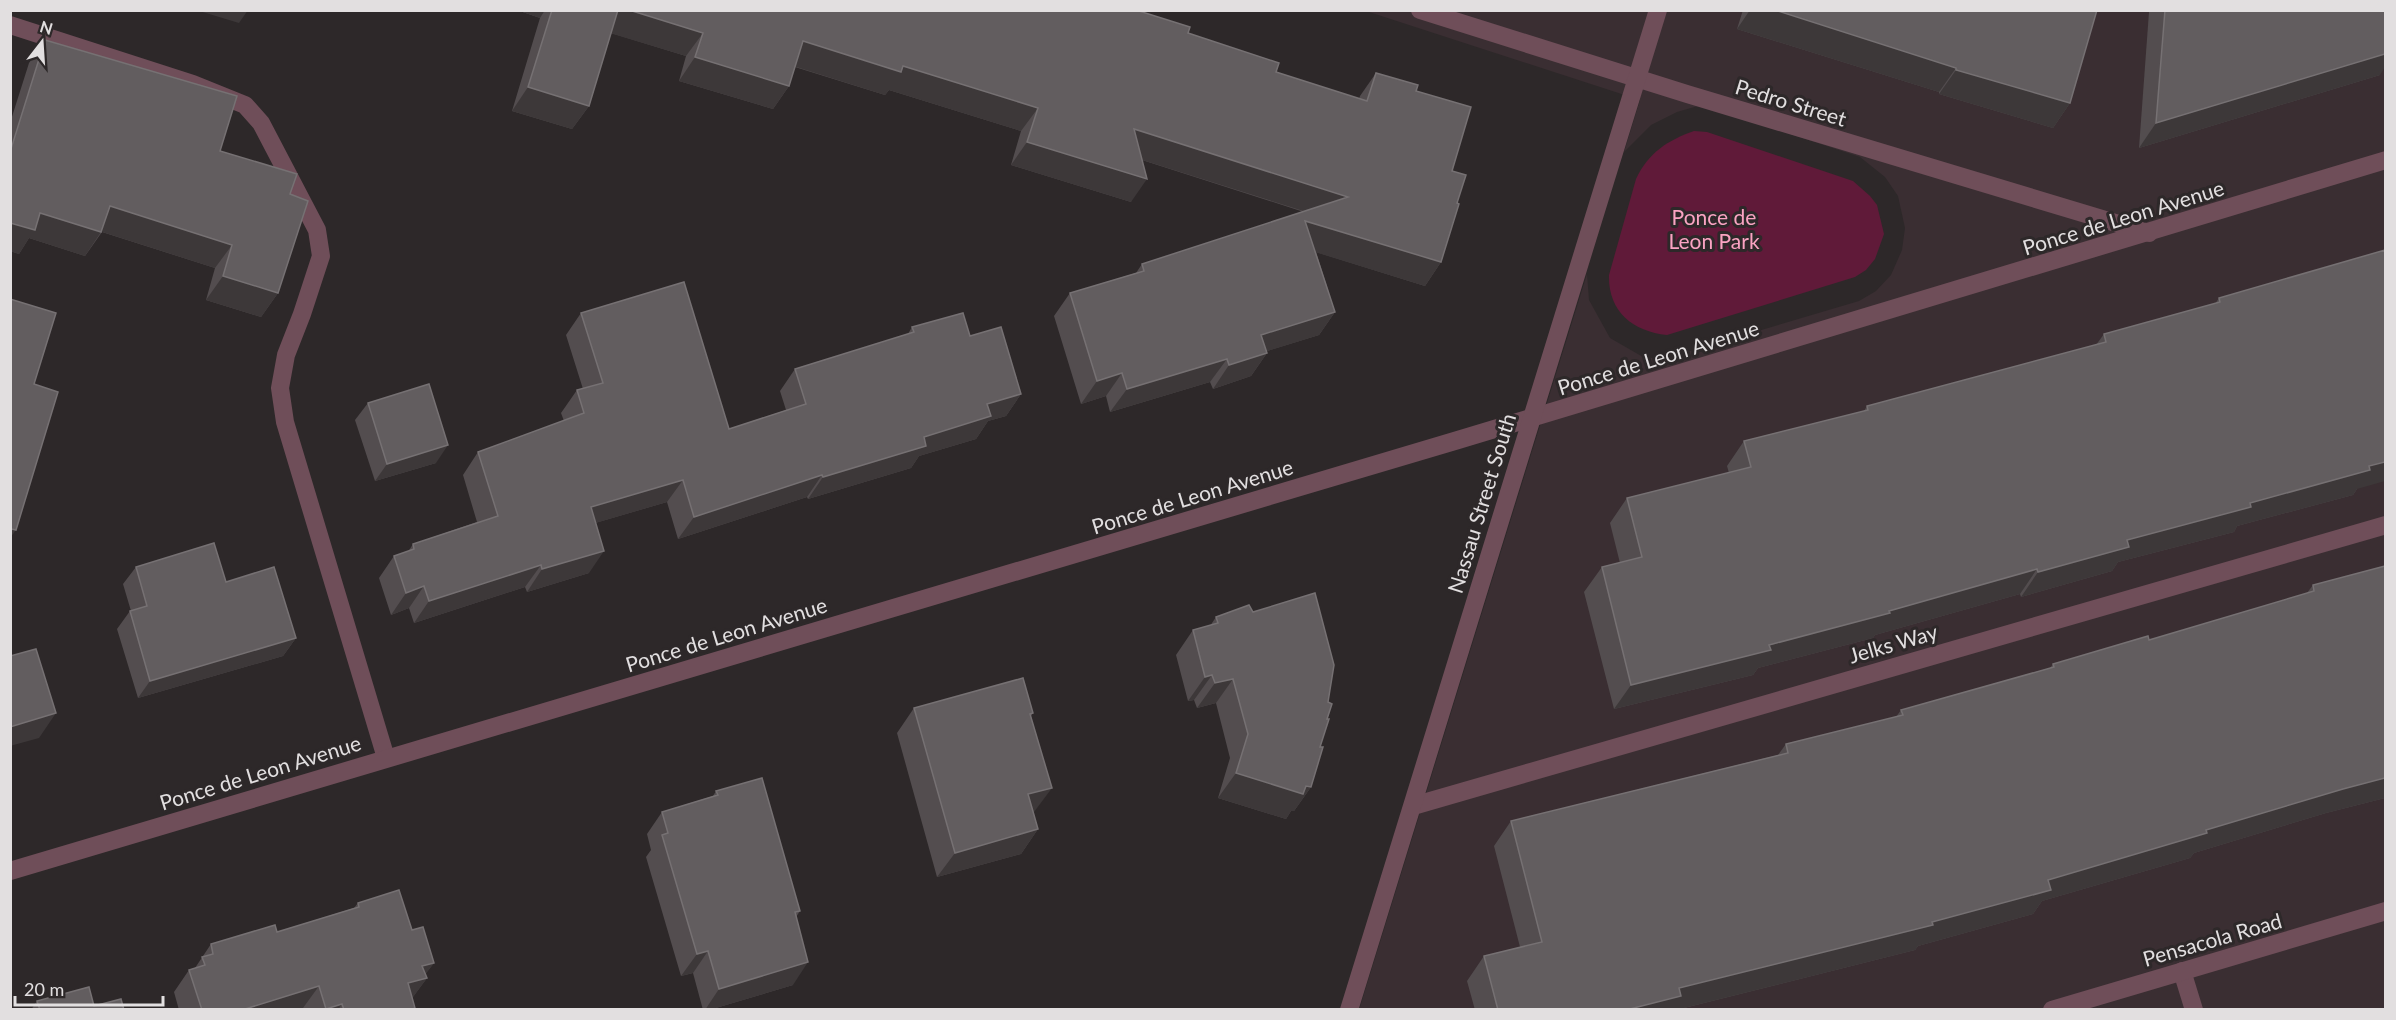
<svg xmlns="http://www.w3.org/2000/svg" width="2396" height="1020" font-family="Lato,sans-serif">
  <rect width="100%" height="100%" fill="#2d2829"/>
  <path fill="#3a2e32" d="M1366,11H2385V1009L1359,1010L1587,274L1589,300L1610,338L1643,357L1663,359L1859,301L1876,291L1891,275L1902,250L1905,228L1898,196L1885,177L1860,157L1714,109L1698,106L1677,112L1651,125L1624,152L1640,100Z"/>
  <path fill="#601a39" d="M1694,131L1707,132L1853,181L1870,196L1877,205L1884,234L1875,259L1866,270L1855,277L1667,335C1632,331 1608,311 1609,275L1636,179C1648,153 1668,140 1694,131Z"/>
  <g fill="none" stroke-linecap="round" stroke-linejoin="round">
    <g stroke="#6f4e59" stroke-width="18">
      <path d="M1420,10L1687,94L2149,233"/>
      <path d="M10,25L193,84L245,105L261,123L317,230L321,256L302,314L286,355L280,388L285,422L386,758"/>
      <path d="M1413,806L2386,525"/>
      <path d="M10,871L1458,440L2386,160"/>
      <path d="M2182,971L2194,1010"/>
      <path d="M1349,1010L1658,10"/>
      <path d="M2052,1010L2386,911"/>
    </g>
  </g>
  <g fill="#534d4f">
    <path d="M517,10H1136L1276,72L1359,99L1360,96L1376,73L1416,91L1452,171L1457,203L1441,262L1425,286L1316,252L1335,312L1319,335L1267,351V353L1251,376L1213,389L1210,382L1110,412L1106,396L1081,404L1054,316L1070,293L1136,273L1142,264L1304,212L1142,160L1131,202L1011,165L1021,131L889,90L885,95L795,67L789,86L773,109L679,81L686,56L611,33L589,106L572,129L512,111L540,18Z"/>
    <path d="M1743,10H2097L2070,103L2053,128L1939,94V92L1737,29Z"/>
    <path d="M2150,10H2385L2380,75L2139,148L2149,12Z"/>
    <path d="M45,40L220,151L290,194L278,293L261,317L206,300L215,268L102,232L85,256L29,238L19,254L10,251V123L29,63Z"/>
    <path d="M2219,298L2357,489L2353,495L2237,526L2234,532L2118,562L2112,571L2021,597L2020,594L1875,635L1873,638L1758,668L1753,675L1614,709L1584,592L1602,567L1620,563L1610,523L1627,498L1729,473L1727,466L1744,441L1864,411L1867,406L2096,345L2104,334L2215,304Z"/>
    <path d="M581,313L729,429L786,410L780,391L795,369L908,334L912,327L970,336L1021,394L1006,416L988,421L976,439L919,456L911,468L808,499L807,497L678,539L667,502L595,523L589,573L527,592L525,587L414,623L409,608L391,615L379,578L394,556L408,552L413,544L477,522L463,475L478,452L564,421L561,413L577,390L583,389L566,335Z"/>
    <path d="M368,403L436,463L375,481L355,420Z"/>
    <path d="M2385,566V798L2326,813L2194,853L2190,858L2042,901L2033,914L1918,946L1915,950L1676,1010H1475L1467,981L1484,956L1520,947L1494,846L1511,821L1778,755L1786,744L1896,717L1901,710L2050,668L2053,664L2149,640L2307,593L2313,585Z"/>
    <path d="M136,567L296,638L283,656L138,698L117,629L130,611H131L123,584Z"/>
    <path d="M1253,612L1328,702L1327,719L1311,787L1294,811H1291L1286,819L1218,798L1230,758L1216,703L1197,708L1194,700L1188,701L1176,655L1193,630L1210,626L1216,617Z"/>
    <path d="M914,708L1033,713L1031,716L1034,812L1033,813L1038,829L1021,854L937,877L897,733Z"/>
    <path d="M716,791L800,911L796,917L793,985L709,1010H703L693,973L681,976L646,857L651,850L647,834L662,812L713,796Z"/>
    <path d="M358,903L412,930L434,963L425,974L427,978L412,998L414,1010H304L303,1008L297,1010H179L174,992L189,970L195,968L211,944L277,932L354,908Z"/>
    <path d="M37,1001L94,1006L124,1010H31Z"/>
  </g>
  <g fill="#3d3839">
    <path d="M196,10H248L239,23Z"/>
    <path d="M517,10H545L540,18Z"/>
    <path d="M617,10H629L703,33L686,56L603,31Z"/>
    <path d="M1750,10H1775L1956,68L1939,92L1737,29Z"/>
    <path d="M803,41L903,66L1038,108L1021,131L889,90L885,95L787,64Z"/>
    <path d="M2385,54V67L2380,75L2139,148L2156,123Z"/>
    <path d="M695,57L789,86L773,109L679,81Z"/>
    <path d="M1956,70L2070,103L2053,128L1939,94Z"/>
    <path d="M528,87L589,106L572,129L512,111Z"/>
    <path d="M1134,129L1348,197L1332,220L1117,152Z"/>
    <path d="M1027,142L1147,179L1131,202L1011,165Z"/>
    <path d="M110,206L232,245L215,268L93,229Z"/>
    <path d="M40,213L101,232L85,256L29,238L19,254L10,251V223Z"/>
    <path d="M1305,221L1441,262L1425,286L1289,244Z"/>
    <path d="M223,276L278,293L261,317L206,300Z"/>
    <path d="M1335,312L1319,335L1245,358L1261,335Z"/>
    <path d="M1267,353L1251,376L1213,389L1229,365Z"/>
    <path d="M1227,359L1210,382L1110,412L1127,389Z"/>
    <path d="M1122,373L1106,396L1081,404L1097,381Z"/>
    <path d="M1021,394L1006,416L988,421L976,439L919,456L911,468L808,499L823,477L924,437L987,404Z"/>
    <path d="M448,445L436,463L375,481L387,464Z"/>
    <path d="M2385,462V481L2357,489L2353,495L2237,526L2234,532L2118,562L2112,571L2021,597L2038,572L2127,540Z"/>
    <path d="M822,475L807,497L678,539L694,517Z"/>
    <path d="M683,480L667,502L575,529L591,507Z"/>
    <path d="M12,529L16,530L10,538V531Z"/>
    <path d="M604,551L589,573L527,592L542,569Z"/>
    <path d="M541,565L525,587L414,623L429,601Z"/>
    <path d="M2037,569L2020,594L1875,635L1873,638L1758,668L1753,675L1614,709L1631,685Z"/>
    <path d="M424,586L409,608L391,615L406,593Z"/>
    <path d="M296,638L283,656L138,698L150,681Z"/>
    <path d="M1212,675L1194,700L1188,701L1205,677Z"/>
    <path d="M1233,679L1216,703L1197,708L1215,683Z"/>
    <path d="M56,713L39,738L10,746V727Z"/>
    <path d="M1236,773L1306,786L1311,787L1294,811H1291L1286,819L1218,798Z"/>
    <path d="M2385,778V798L2326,813L2194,853L2190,858L2042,901L2033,914L1918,946L1915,950L1676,1010H1626L1679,988L1932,922L2048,880L2206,830L2343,789Z"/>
    <path d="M1052,788L1034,812L1011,819L1028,794Z"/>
    <path d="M1038,829L1021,854L937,877L955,853Z"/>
    <path d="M708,951L693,973L681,976L697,954Z"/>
    <path d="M808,962L793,985L709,1010H705L719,989Z"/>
    <path d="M434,963L422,979L427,978L411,1000L408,983L422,966Z"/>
    <path d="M319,986L303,1008L297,1010H242Z"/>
    <path d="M342,1004L338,1010H326V1009Z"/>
  </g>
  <g fill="#625d5f" stroke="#767173" stroke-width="1.5">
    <path d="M552,10H618L589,106L528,87Z"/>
    <path d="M629,10H1136L1190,27L1188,33L1279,63L1276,72L1367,101L1376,73L1418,85L1416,91L1471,107L1452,171L1466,175L1457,203L1459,204L1441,262L1305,221L1335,312L1261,335L1267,353L1229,365L1227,359L1127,389L1122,373L1097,381L1070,293L1144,271L1142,264L1348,197L1134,129L1147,179L1027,142L1038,108L903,66L901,72L803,41L789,86L695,57L703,33Z"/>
    <path d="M1775,10H2097L2070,103L1956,70V68Z"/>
    <path d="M2165,10H2385V54L2156,123Z"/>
    <path d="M45,40L237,96L220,151L297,174L290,194L308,201L278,293L223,276L232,245L110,206L101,232L40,213L35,230L10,223V152Z"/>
    <path d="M2385,250V462L2369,466L2370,470L2250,503L2251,507L2127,540L2129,547L2038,572L2037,569L1889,611L1890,613L1769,645L1771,650L1631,685L1602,567L1642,557L1627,498L1751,467L1744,441L1868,410L1867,406L2106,342L2104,334L2220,302L2219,298Z"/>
    <path d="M684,282L729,429L806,404L795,369L914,332L912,327L963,313L970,336L1001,327L1021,394L987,404L991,416L924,437L926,446L823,477L822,475L694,517L683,480L591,507L604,551L542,569L541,565L429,601L424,586L406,593L394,556L414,549L413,544L498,516L478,452L584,413L577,390L603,383L581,313Z"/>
    <path d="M10,299L56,313L34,384L58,392L16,530L12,529L10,533Z"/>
    <path d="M429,384L448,445L387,464L368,403Z"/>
    <path d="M214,543L226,582L274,567L296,638L150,681L130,611L147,606L136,567Z"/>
    <path d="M2385,566V778L2343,789L2206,830L2207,833L2048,880L2051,890L1932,922L1933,925L1679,988L1681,996L1626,1010H1498L1484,956L1542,942L1511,821L1788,753L1786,744L1903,715L1901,710L2054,667L2053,664L2148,636L2149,640L2314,591L2313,585Z"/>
    <path d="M1315,593L1334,665L1328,702L1332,704L1327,719H1329L1320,747H1323L1311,787L1306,786L1303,794L1236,773L1248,734L1233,679L1215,683L1212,675L1205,677L1193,630L1218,623L1216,617L1249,605L1253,612Z"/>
    <path d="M36,649L56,713L10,727V656Z"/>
    <path d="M1023,678L1033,713L1030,714L1052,788L1028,794L1038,829L955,853L914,708Z"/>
    <path d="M762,778L800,911L795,912L808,962L719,989L708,951L697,954L662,835L668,833L662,812L718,795L716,791Z"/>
    <path d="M399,890L412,930L423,927L434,963L422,966L427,978L408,983L415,1008L410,1010H344L342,1004L326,1009L319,986L242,1010H202L189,970L205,965L202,957L213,954L211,944L275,925L277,932L359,907L358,903Z"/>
    <path d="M89,987L94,1006L121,999L124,1010H40L37,1001Z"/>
  </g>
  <g text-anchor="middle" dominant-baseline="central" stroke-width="6" stroke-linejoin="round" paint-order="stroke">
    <g font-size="21" fill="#e2dfe0" stroke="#2d2829">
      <text transform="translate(1791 102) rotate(17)">Pedro Street</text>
      <text transform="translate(2123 217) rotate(-17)">Ponce de Leon Avenue</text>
      <text transform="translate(1658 357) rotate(-17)">Ponce de Leon Avenue</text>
      <text transform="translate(1192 496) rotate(-17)">Ponce de Leon Avenue</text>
      <text transform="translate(1481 503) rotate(-73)">Nassau Street South</text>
      <text transform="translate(726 634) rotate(-17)">Ponce de Leon Avenue</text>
      <text transform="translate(1893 643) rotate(-16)">Jelks Way</text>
      <text transform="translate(260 772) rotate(-17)">Ponce de Leon Avenue</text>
      <text transform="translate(2212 939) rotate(-16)">Pensacola Road</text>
    </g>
    <g font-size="21" fill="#faa3c2" stroke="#2d2829">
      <text x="1714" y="216">Ponce de<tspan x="1714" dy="24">Leon Park</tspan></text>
    </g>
  </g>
  <rect width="2396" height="1020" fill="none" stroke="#e2dfe0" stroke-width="24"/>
  <g transform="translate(42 42) rotate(17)" stroke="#2d2829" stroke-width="4.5" paint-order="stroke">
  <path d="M0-4.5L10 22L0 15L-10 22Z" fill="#e2dfe0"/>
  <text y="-9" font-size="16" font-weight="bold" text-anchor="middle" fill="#e2dfe0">N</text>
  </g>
  <path d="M15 996v9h148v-9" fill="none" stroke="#e2dfe0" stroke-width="3"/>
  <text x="24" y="996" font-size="18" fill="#e2dfe0" stroke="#2d2829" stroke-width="4.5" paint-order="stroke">20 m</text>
</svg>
